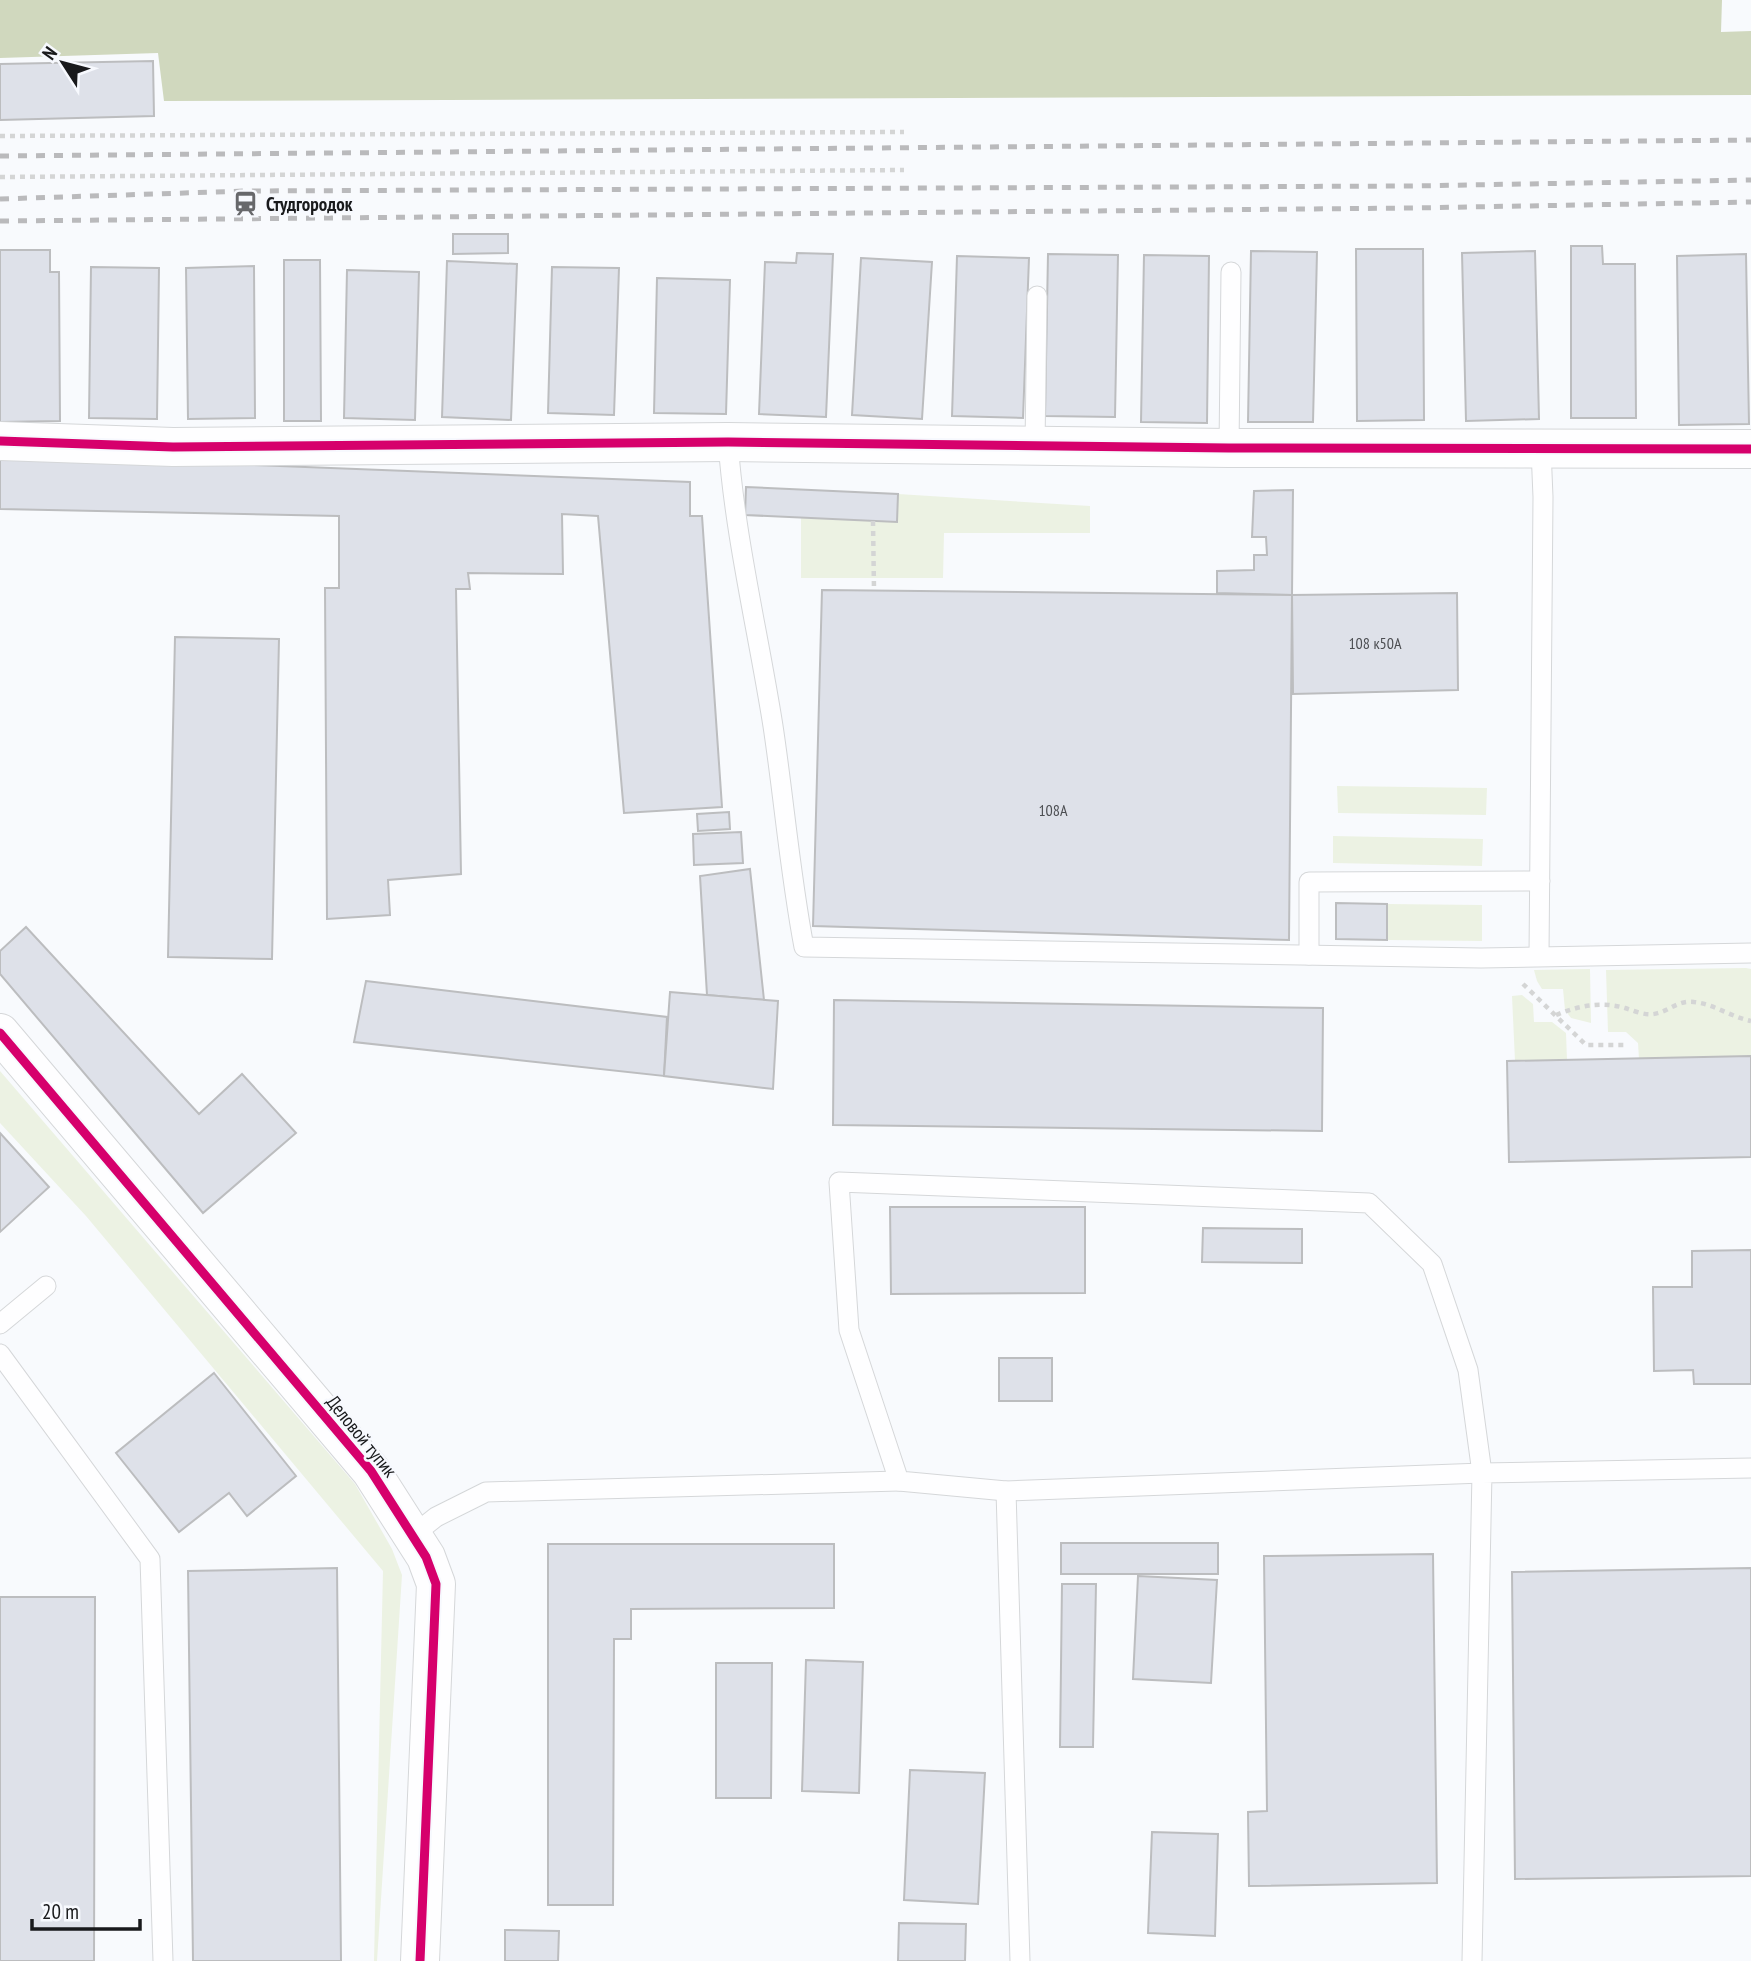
<svg xmlns="http://www.w3.org/2000/svg" width="1751" height="1961" font-family="'PT Sans Narrow',sans-serif">
  <rect width="100%" height="100%" fill="#f8fafd"/>
  <g fill="#ecf2e3">
    <path d="M898,494L1090,506V533H944L943,578H801V518L896,522Z"/>
    <path d="M1337,786L1487,788L1486,815L1338,813Z"/>
    <path d="M1333,836L1483,839L1482,866L1333,863Z"/>
    <path d="M1387,904L1482,905V941L1387,940Z"/>
    <path d="M1746,968L1751,969V1056L1639,1059L1638,1043L1626,1032H1608L1606,970Z"/>
    <path d="M1590,969L1591,1023L1571,1018L1565,1010L1563,989H1542L1537,981L1534,970Z"/>
    <path d="M1522,995L1533,1004L1534,1022H1552L1566,1033L1567,1060L1515,1061L1512,996Z"/>
    <path d="M0,1071L355,1484L392,1549L402,1575L377,1961H374L383,1571L86,1216L0,1123Z"/>
  </g>
  <path fill="#d0d8be" d="M0,0H1722L1721,32L1751,31V95L164,101L158,53L0,58Z"/>
  <g fill="#dee1e9" stroke="#bcbdbf" stroke-width="2">
    <path d="M153,61L154,116L0,120V64Z"/>
    <path d="M453,234H508V253L453,254Z"/>
    <path d="M1571,246H1602L1603,264H1635L1636,418H1571Z"/>
    <path d="M1356,249H1423L1424,420L1357,421Z"/>
    <path d="M0,250H50V272H59L60,421L0,422Z"/>
    <path d="M1251,251L1317,252L1313,422H1248Z"/>
    <path d="M1535,251L1539,419L1466,421L1462,253Z"/>
    <path d="M797,253L833,254L826,417L759,414L765,262L796,263Z"/>
    <path d="M1048,254L1118,255L1115,417L1045,416Z"/>
    <path d="M1746,254L1749,424L1679,425L1677,256Z"/>
    <path d="M1144,255L1209,256L1207,423L1141,422Z"/>
    <path d="M957,256L1029,258L1023,418L952,416Z"/>
    <path d="M861,258L932,262L922,419L852,415Z"/>
    <path d="M284,260H320L321,421H284Z"/>
    <path d="M447,261L517,264L511,420L442,417Z"/>
    <path d="M254,266L255,418L188,419L186,268Z"/>
    <path d="M91,267L159,268L157,419L89,418Z"/>
    <path d="M552,267L619,268L614,415L548,413Z"/>
    <path d="M347,270L419,272L415,420L344,418Z"/>
    <path d="M657,278L730,280L726,414L654,413Z"/>
    <path d="M0,455L690,482V516H702L722,807L624,813L598,516L562,514L563,574L468,573L470,589H456L461,874L388,880L390,915L327,919L325,588H339V516L0,509Z"/>
    <path d="M746,487L898,494L897,522L745,515Z"/>
    <path d="M1293,490L1292,595L1217,593V571L1254,570V555H1267L1266,537H1252L1254,491Z"/>
    <path d="M822,590L1292,595L1289,940L813,926Z"/>
    <path d="M1457,593L1458,690L1293,694L1292,595Z"/>
    <path d="M175,637L279,639L272,959L168,957Z"/>
    <path d="M729,812L730,829L698,831L697,814Z"/>
    <path d="M741,832L743,863L694,865L693,834Z"/>
    <path d="M750,869L764,1000L707,995L700,876Z"/>
    <path d="M1336,903L1387,904V940L1336,939Z"/>
    <path d="M26,927L199,1114L242,1074L296,1133L203,1213L0,974V951Z"/>
    <path d="M366,981L667,1017L664,1076L354,1042Z"/>
    <path d="M670,992L778,1001L773,1089L664,1076Z"/>
    <path d="M834,1000L1323,1008L1322,1131L833,1125Z"/>
    <path d="M1751,1056V1157L1509,1162L1507,1061Z"/>
    <path d="M0,1133L49,1187L0,1232Z"/>
    <path d="M890,1207H1085V1293L891,1294Z"/>
    <path d="M1203,1228L1302,1229V1263L1202,1262Z"/>
    <path d="M1751,1250V1384H1694L1693,1370L1654,1371L1653,1287H1692V1251Z"/>
    <rect x="999" y="1358" width="53" height="43"/>
    <path d="M214,1373L296,1476L247,1516L229,1493L179,1532L116,1453Z"/>
    <rect x="1061" y="1543" width="157" height="31"/>
    <path d="M548,1544H834V1608L631,1609V1639H614L613,1905H548Z"/>
    <path d="M1433,1554L1437,1883L1249,1886L1248,1812L1267,1811L1264,1556Z"/>
    <path d="M337,1568L341,1961H193L188,1571Z"/>
    <path d="M1751,1568V1876L1515,1879L1512,1572Z"/>
    <path d="M1138,1576L1217,1580L1211,1683L1133,1679Z"/>
    <path d="M1062,1584H1096L1093,1747H1060Z"/>
    <path d="M0,1597H95L94,1961H0Z"/>
    <path d="M806,1660L863,1662L859,1793L802,1791Z"/>
    <path d="M716,1663H772L771,1798H716Z"/>
    <path d="M910,1770L985,1773L978,1904L904,1900Z"/>
    <path d="M1152,1832L1218,1834L1215,1936L1148,1933Z"/>
    <path d="M899,1923L966,1924L965,1961H898Z"/>
    <path d="M505,1930L559,1931L558,1961H505Z"/>
  </g>
  <g fill="none" stroke-linecap="round" stroke-linejoin="round">
    <defs>
      <g id="service">
        <path d="M728,442C735,538 758,631 773,726C784,799 790,874 804,947L1481,958L1751,953"/>
        <path d="M1035,446L1037,296"/>
        <path d="M1229,448L1231,272"/>
        <path d="M1309,955V882L1540,881"/>
        <path d="M1539,956L1543,497L1541,449"/>
        <path d="M839,1182L1369,1203L1432,1264L1468,1370L1482,1473L1006,1491L899,1481L849,1330Z"/>
        <path d="M0,1324L46,1286"/>
        <path d="M0,1354L150,1559L163,1961"/>
        <path d="M1006,1491L1020,1961"/>
        <path d="M412,1536L436,1517L486,1492L899,1481"/>
        <path d="M1472,1961L1482,1473L1751,1468"/>
      </g>
      <g id="minor">
        <path d="M0,441L173,447L728,442L1229,448L1751,449"/>
        <path d="M0,1033L371,1471L426,1557L436,1584L420,1961"/>
      </g>
    </defs>
    <use href="#service" stroke="#d5d7d9" stroke-width="21"/>
    <use href="#minor" stroke="#d5d7d9" stroke-width="40"/>
    <g stroke="#d4d5d5" stroke-width="4.5" stroke-dasharray="5 5" stroke-linecap="butt">
      <path d="M0,136L904,132"/>
      <path d="M0,177L904,170"/>
      <path d="M873,521L874,590"/>
      <path d="M1523,984L1586,1045H1625"/>
      <path d="M1556,1015C1578,1006 1601,1001 1625,1008C1635,1011 1647,1017 1658,1013C1670,1010 1679,1000 1694,1002C1714,1004 1731,1017 1751,1021"/>
    </g>
    <use href="#service" stroke="#fefeff" stroke-width="19"/>
    <use href="#minor" stroke="#fefeff" stroke-width="38"/>
    <g stroke="#bababc" stroke-width="5" stroke-dasharray="9 9" stroke-linecap="butt">
      <path d="M0,156L1751,140"/>
      <path d="M0,199L246,191L1410,186L1751,180"/>
      <path d="M0,221L1410,208L1751,202"/>
    </g>
    <defs>
      <g id="cycleway">
        <path d="M0,441L173,447L728,442L1229,448L1751,449"/>
        <path d="M0,1033L371,1471L426,1557L436,1584L420,1961"/>
      </g>
    </defs>
    <use href="#cycleway" stroke="#f7f9fe" stroke-width="13"/>
    <use href="#cycleway" stroke="#d6006c" stroke-width="9"/>
  </g>
  <defs>
    <symbol id="station-bare" viewBox="-9 -9 18 18"><path d="M-3-6H3Q5-6 5-4V2Q5 4 3 4L4.5 6H3L1.5 4h-3L-3 6H-4.5L-3 4Q-5 4-5 2V-4Q-5-6-3-6ZM-3.5-4v3h7v-3ZM-3.5 1v1.5H-2V1ZM2 1v1.5H3.5V1Z" fill="#67686b" stroke="#f7f9fe" stroke-width="2.5" paint-order="stroke"/></symbol>
  </defs>
  <g fill-rule="evenodd">
    <use href="#station-bare" x="228" y="186" width="35" height="35"/>
  </g>
  <g text-anchor="middle" dominant-baseline="central" stroke-width="5" stroke-linejoin="round" paint-order="stroke">
    <g font-size="16" fill="#4c4e52">
      <text x="1375" y="643">108 к50А</text>
      <text x="1053" y="810">108А</text>
    </g>
    <g font-size="19" font-weight="bold" fill="#191a1c" stroke="#f7f9fe" text-anchor="start">
      <text x="266" y="204">Студгородок</text>
    </g>
    <g font-size="19" fill="#191a1c" stroke="#f7f9fe">
      <text transform="translate(362 1436) rotate(51)">Деловой тупик</text>
    </g>
  </g>
  <g transform="translate(63 63) rotate(306)" stroke="#f7f9fe" stroke-width="5" paint-order="stroke">
  <path d="M0-5L12 26L0 18L-12 26Z" fill="#191a1c"/>
  <text y="-10" font-size="19" font-weight="bold" text-anchor="middle" fill="#191a1c">N</text>
  </g>
  <path d="M32 1919v10h108v-10" fill="none" stroke="#191a1c" stroke-width="3.5"/>
  <text x="42" y="1919" font-size="21" fill="#191a1c" stroke="#f7f9fe" stroke-width="5" paint-order="stroke">20 m</text>
</svg>
